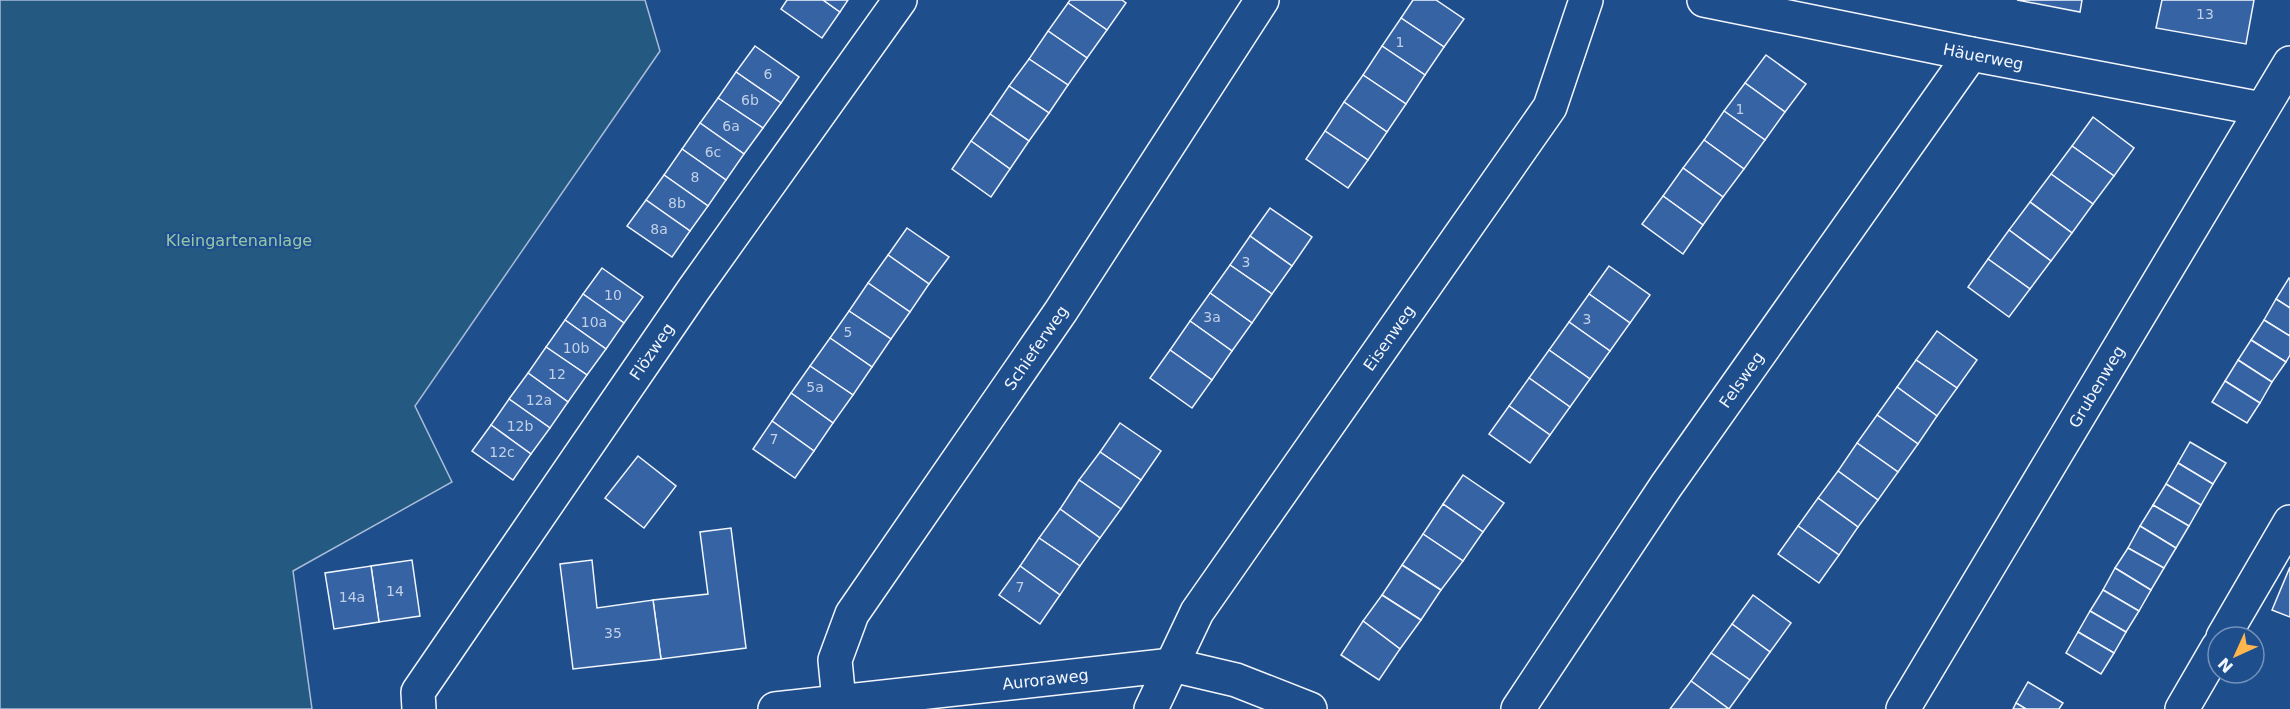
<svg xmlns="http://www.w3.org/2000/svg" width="2290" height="709" font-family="'DejaVu Sans',sans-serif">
  <rect width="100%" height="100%" fill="#1f4e8c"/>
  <path fill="#245a82" stroke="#a8bbd7" stroke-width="1.5" d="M0,0H645L660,51L415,406L452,482L293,571L312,709H0Z"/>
  <g fill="#3563a3" stroke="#f2f6ff" stroke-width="1.5">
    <path d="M787,0H823L840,12L822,38L781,9Z"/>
    <path d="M823,0H848L840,12Z"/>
    <path d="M1070,0H1122L1126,3L1107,30L1068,3Z"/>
    <path d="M1413,0H1436L1464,19L1444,47L1401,18Z"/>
    <path d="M2017,0H2082L2080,12Z"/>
    <path d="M2162,0H2254L2246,44L2156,28Z"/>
    <path d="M1068,3L1107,30L1087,58L1048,31Z"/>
    <path d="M1401,18L1444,47L1425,75L1382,46Z"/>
    <path d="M1048,31L1087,58L1068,85L1029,59Z"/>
    <path d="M755,46L799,77L781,103L736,72Z"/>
    <path d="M1382,46L1425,75L1406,104L1363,75Z"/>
    <path d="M1766,55L1806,84L1785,112L1745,83Z"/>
    <path d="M1029,59L1068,85L1049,113L1009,86Z"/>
    <path d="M736,72L781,103L763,128L718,98Z"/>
    <path d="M1363,75L1406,104L1387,132L1344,102Z"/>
    <path d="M1745,83L1785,112L1765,140L1724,111Z"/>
    <path d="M1009,86L1049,113L1029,141L990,114Z"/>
    <path d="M718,98L763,128L744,154L700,123Z"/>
    <path d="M1344,102L1387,132L1368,160L1325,131Z"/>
    <path d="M1724,111L1765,140L1744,169L1704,140Z"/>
    <path d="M990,114L1029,141L1010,169L971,141Z"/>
    <path d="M2093,117L2134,148L2114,176L2072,146Z"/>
    <path d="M700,123L744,154L726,180L682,149Z"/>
    <path d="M1325,131L1368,160L1348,188L1306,159Z"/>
    <path d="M1704,140L1744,169L1723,197L1683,168Z"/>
    <path d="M971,141L1010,169L991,197L952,169Z"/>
    <path d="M2072,146L2114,176L2093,204L2051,174Z"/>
    <path d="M682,149L726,180L708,206L664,175Z"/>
    <path d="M1683,168L1723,197L1703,225L1663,196Z"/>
    <path d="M2051,174L2093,204L2072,233L2030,202Z"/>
    <path d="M664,175L708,206L690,231L646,200Z"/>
    <path d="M1663,196L1703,225L1683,254L1642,224Z"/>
    <path d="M646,200L690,231L672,257L627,226Z"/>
    <path d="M2030,202L2072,233L2051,261L2009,230Z"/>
    <path d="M1270,208L1312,237L1292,266L1250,236Z"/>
    <path d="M907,228L949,257L929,284L888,255Z"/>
    <path d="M2009,230L2051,261L2030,289L1988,259Z"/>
    <path d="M1250,236L1292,266L1272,294L1230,265Z"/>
    <path d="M888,255L929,284L910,312L868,283Z"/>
    <path d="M1988,259L2030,289L2009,317L1968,287Z"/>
    <path d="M1230,265L1272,294L1252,323L1210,293Z"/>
    <path d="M1609,266L1650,295L1630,323L1589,294Z"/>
    <path d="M602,268L643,297L624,323L583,294Z"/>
    <path d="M2289,278L2290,279V308L2276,299Z"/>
    <path d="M868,283L910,312L891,339L849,311Z"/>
    <path d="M1210,293L1252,323L1232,351L1190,321Z"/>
    <path d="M583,294L624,323L606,349L565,320Z"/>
    <path d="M1589,294L1630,323L1610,351L1569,322Z"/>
    <path d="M2276,299L2290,308V336L2264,320Z"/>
    <path d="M849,311L891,339L872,367L830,338Z"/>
    <path d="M565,320L606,349L587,375L546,347Z"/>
    <path d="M2264,320L2290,336V355L2286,362L2251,340Z"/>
    <path d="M1190,321L1232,351L1212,380L1170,350Z"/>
    <path d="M1569,322L1610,351L1590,379L1549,350Z"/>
    <path d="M1937,331L1977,360L1957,388L1916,360Z"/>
    <path d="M830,338L872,367L853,395L810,366Z"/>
    <path d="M2251,340L2286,362L2272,382L2238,360Z"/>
    <path d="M546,347L587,375L568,402L528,373Z"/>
    <path d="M1170,350L1212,380L1192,408L1150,378Z"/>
    <path d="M1549,350L1590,379L1570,407L1529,378Z"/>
    <path d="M1916,360L1957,388L1937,416L1897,387Z"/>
    <path d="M2238,360L2272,382L2260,403L2225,381Z"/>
    <path d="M810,366L853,395L833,423L791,393Z"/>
    <path d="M528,373L568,402L550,428L509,399Z"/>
    <path d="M1529,378L1570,407L1550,435L1509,406Z"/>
    <path d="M2225,381L2260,403L2247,423L2212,402Z"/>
    <path d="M1897,387L1937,416L1918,444L1877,415Z"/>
    <path d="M791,393L833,423L814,451L772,421Z"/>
    <path d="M509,399L550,428L531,454L491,425Z"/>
    <path d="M1509,406L1550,435L1530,463L1489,434Z"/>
    <path d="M1877,415L1918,444L1898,472L1857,443Z"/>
    <path d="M772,421L814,451L795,478L753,449Z"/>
    <path d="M1120,423L1161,451L1141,480L1100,452Z"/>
    <path d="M491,425L531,454L513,480L472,451Z"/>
    <path d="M2190,442L2226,463L2213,484L2178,463Z"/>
    <path d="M1857,443L1898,472L1878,500L1838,471Z"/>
    <path d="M1100,452L1141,480L1121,509L1079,480Z"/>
    <path d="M638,456L676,486L644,528L605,498Z"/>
    <path d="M2178,463L2213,484L2201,505L2166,484Z"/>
    <path d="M1838,471L1878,500L1858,527L1818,498Z"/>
    <path d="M1463,475L1504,503L1483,532L1443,504Z"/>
    <path d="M1079,480L1121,509L1100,538L1060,509Z"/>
    <path d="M2166,484L2201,505L2189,526L2153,505Z"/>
    <path d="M1818,498L1858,527L1839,555L1798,526Z"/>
    <path d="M1443,504L1483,532L1463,561L1423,534Z"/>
    <path d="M2153,505L2189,526L2176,548L2140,526Z"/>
    <path d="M1060,509L1100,538L1080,566L1039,538Z"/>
    <path d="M1798,526L1839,555L1819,583L1778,554Z"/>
    <path d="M2140,526L2176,548L2164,568L2128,548Z"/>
    <path d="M731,528L746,648L661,659L653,600L708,594L700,532Z"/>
    <path d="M1423,534L1463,561L1441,590L1402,565Z"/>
    <path d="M1039,538L1080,566L1060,595L1020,566Z"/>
    <path d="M2128,548L2164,568L2151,590L2115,568Z"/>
    <path d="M412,560L420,616L379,622L371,566Z"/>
    <path d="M592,560L597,608L653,600L661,659L573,669L560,564Z"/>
    <path d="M1402,565L1441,590L1421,620L1382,595Z"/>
    <path d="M371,566L379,622L334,629L325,573Z"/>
    <path d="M1020,566L1060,595L1040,624L999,595Z"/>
    <path d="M2290,567V617L2272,610Z"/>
    <path d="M2115,568L2151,590L2139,611L2103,590Z"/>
    <path d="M2103,590L2139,611L2126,632L2090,611Z"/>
    <path d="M1382,595L1421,620L1400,649L1363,621Z"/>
    <path d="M1753,595L1791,623L1770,652L1732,624Z"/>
    <path d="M2090,611L2126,632L2114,653L2078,632Z"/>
    <path d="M1363,621L1400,649L1379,680L1341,655Z"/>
    <path d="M1732,624L1770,652L1750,680L1711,653Z"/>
    <path d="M2078,632L2114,653L2101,674L2066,653Z"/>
    <path d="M1711,653L1750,680L1729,709L1691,681Z"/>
    <path d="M1691,681L1729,709H1670Z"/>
    <path d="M2028,682L2063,703L2059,709H2026L2016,703Z"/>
    <path d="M2016,703L2026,709H2013Z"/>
  </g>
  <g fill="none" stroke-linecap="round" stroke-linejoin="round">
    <defs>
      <g id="minor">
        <path id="s1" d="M1704,0L1971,54L2262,109"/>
        <path d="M2223,637L2290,522"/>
        <path id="s2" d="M839,701L835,660L852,614L1061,311L1262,0"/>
        <path id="s3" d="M419,709L418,692L694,289L900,0"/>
        <path id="s4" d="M775,709L1172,665L1236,680L1310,709"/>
        <path id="s5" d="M1151,709L1197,612L1550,107L1586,0"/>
        <path id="s6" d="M1518,709L1666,486L1971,54"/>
        <path id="s7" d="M1903,709L2290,63"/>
        <path d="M2182,709L2218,647"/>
      </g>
    </defs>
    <use href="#minor" stroke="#f2f6ff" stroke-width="36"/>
    <use href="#minor" stroke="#1f4e8c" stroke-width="33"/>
  </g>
  <g text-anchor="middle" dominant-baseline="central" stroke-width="4.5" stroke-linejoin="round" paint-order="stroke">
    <g font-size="14" fill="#c3d1e8">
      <text x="2205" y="14">13</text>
      <text x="1400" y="42">1</text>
      <text x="768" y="74">6</text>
      <text x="750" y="100">6b</text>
      <text x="1740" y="109">1</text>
      <text x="731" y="126">6a</text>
      <text x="713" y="152">6c</text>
      <text x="695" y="177">8</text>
      <text x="677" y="203">8b</text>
      <text x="659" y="229">8a</text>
      <text x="1246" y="262">3</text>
      <text x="613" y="295">10</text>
      <text x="1212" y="317">3a</text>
      <text x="1587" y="319">3</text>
      <text x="594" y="322">10a</text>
      <text x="848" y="332">5</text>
      <text x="576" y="348">10b</text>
      <text x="557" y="374">12</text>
      <text x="815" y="387">5a</text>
      <text x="539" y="400">12a</text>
      <text x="520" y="426">12b</text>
      <text x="774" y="439">7</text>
      <text x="502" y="452">12c</text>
      <text x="1020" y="587">7</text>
      <text x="395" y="591">14</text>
      <text x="352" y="597">14a</text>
      <text x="613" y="633">35</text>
    </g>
    <g font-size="16" fill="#f2f6ff" stroke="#1f4e8c">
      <text stroke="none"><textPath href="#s1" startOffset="285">Häuerweg</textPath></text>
      <text stroke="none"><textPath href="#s5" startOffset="442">Eisenweg</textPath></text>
      <text stroke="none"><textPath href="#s2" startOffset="414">Schieferweg</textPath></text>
      <text stroke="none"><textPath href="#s3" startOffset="430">Flözweg</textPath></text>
      <text stroke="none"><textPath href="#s6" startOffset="398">Felsweg</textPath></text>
      <text stroke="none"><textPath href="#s7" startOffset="376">Grubenweg</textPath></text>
      <text stroke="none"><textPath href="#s4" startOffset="272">Auroraweg</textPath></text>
    </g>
    <g font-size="16" fill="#97c8a6" stroke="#1f4e8c">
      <text x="239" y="240">Kleingartenanlage</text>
    </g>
  </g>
  <g transform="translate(2236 655) rotate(225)"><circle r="28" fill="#1f4e8c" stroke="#7391ba" stroke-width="1.5"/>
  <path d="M0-4.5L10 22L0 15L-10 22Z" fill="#ffb74d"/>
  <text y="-9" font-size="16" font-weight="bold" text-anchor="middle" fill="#f2f6ff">N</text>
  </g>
</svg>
